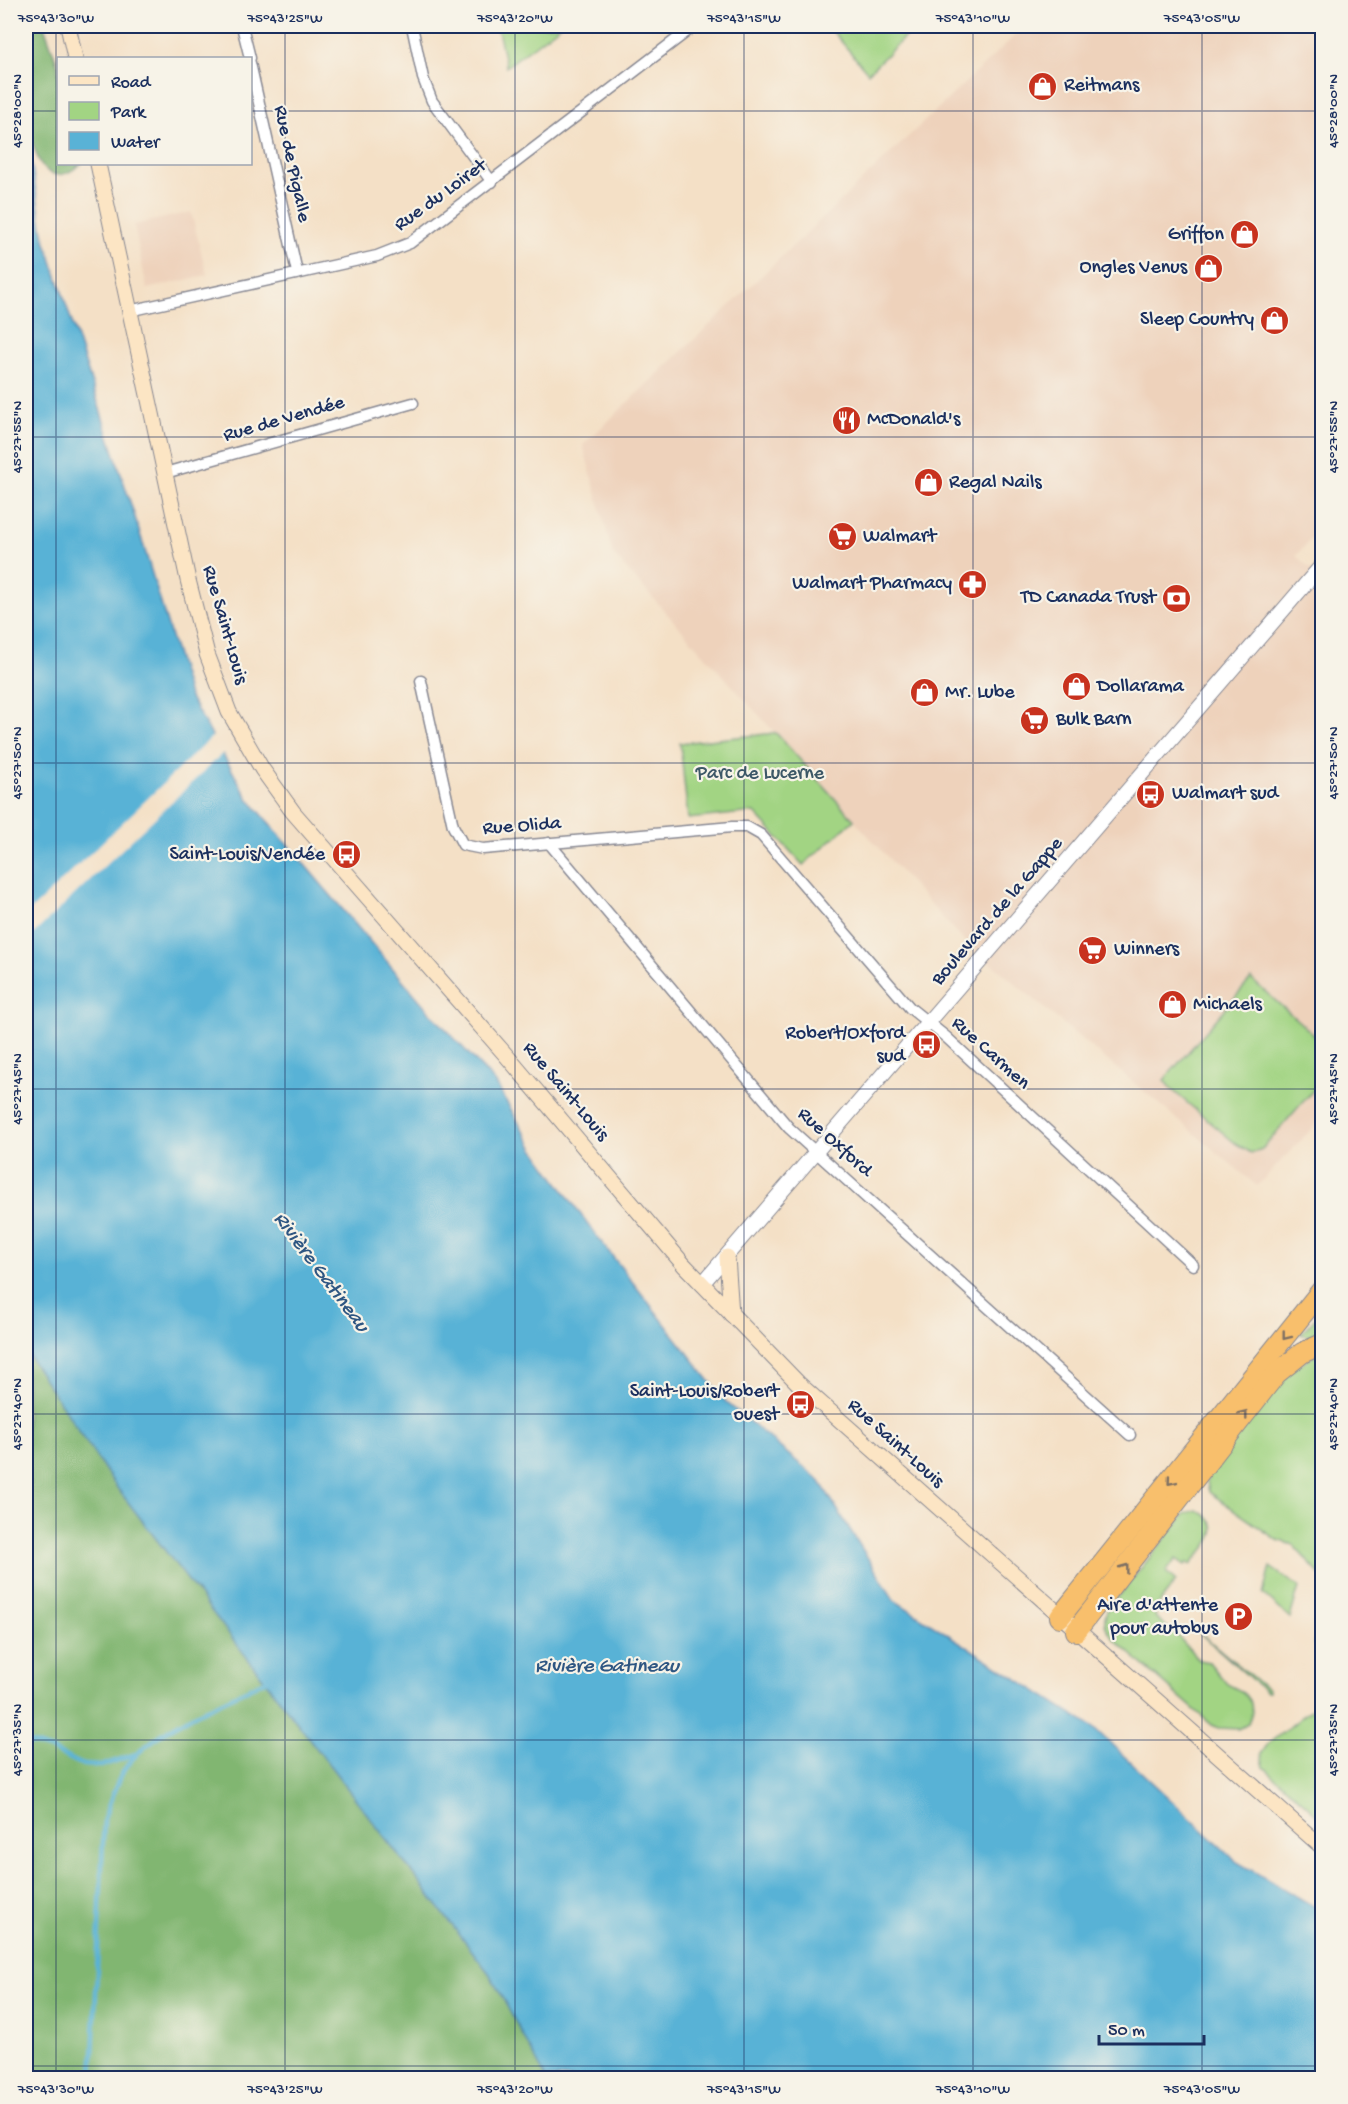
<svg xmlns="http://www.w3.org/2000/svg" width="1348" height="2104" font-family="'Gochi Hand',sans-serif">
  <rect width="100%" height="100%" fill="#f7f3e8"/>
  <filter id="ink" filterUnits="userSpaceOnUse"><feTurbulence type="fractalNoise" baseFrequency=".0167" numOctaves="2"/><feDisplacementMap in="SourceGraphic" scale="12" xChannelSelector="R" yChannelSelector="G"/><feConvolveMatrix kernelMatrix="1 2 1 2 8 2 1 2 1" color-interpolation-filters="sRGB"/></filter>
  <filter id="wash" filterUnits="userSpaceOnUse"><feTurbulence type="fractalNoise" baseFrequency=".008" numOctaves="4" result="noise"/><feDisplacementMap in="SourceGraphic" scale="24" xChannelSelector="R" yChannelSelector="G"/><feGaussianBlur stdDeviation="1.35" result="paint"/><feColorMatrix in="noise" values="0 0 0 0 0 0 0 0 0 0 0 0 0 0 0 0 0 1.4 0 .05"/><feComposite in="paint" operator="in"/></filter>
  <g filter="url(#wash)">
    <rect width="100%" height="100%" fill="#f4e0c6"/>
    <g fill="#eed2bb">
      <path d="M1025,26H1322V526L1296,556L1322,579V1118L1257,1186L962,939L854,820L613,554L583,445Z"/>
      <path d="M191,212L207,275L147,289L134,225Z"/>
    </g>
    <g fill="#a2d483" stroke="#5e8270" stroke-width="1.5">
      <path d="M497,26H560L506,67Z"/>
      <path d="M828,26H916L868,73Z"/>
      <path d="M776,733L854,820L803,865L754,812L688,819L680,743Z"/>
      <path d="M1251,979L1322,1042V1080L1262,1149L1251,1153L1235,1143L1171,1089L1164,1080Z"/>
      <path d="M1322,1312V1333L1312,1337L1300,1334Z"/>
      <path d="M1322,1350V1577L1293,1545L1277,1540L1209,1492L1207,1482L1209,1469L1290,1371Z"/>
      <path d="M1197,1510C1230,1527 1206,1545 1191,1565L1187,1562L1185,1565L1176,1559L1166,1572L1176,1581L1154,1610L1156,1618L1177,1635L1199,1660L1209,1662L1227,1684L1243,1692L1251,1703L1252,1712L1248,1724L1239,1729L1219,1728L1212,1725L1116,1641C1106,1631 1101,1622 1108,1609L1185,1514Z"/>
      <path d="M1270,1567L1299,1587L1290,1618L1263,1594Z"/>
      <path d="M1322,1612V1652L1314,1644Z"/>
      <path d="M1193,1627L1268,1690V1692H1266Z"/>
      <path d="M1322,1701V1819L1264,1767L1261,1754L1268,1744Z"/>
    </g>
    <g fill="#81b671" stroke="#4e7268" stroke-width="1.5">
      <path d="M26,26H44L58,66V164H81C17,218 26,55 26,26Z"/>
      <path d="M26,1352L118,1489L489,1973L546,2078H26Z"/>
    </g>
    <path fill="#59b2d6" stroke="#3a709a" stroke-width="1.5" d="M26,132L43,233L134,514L189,696L248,798L429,1011L495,1082L534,1149L592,1230L726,1402L819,1480L894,1600L1094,1728L1237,1862L1322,1911V2078H546L489,1973L118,1489L26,1352Z"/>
    <path fill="#f4e0c6" d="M215,734L225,751L26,941V915Z"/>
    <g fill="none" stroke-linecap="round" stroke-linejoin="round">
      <g stroke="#59b2d6" stroke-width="4.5">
        <path d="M26,1742L52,1750L83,1765L101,1766L136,1754"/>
        <path d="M92,2078L104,1819C112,1796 119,1771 137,1754C171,1721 223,1702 265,1681"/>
      </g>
    </g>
  </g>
  <g filter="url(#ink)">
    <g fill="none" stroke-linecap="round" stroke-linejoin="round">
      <defs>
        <g id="minor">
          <path d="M242,26L250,58"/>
          <path d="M412,26L423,78L432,101L492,182"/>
          <path d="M250,63L297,272"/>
          <path d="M129,311L377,256L410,243L694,26"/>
          <path d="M165,473L413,403"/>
          <path d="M421,681L453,826L463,845L483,849L732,827H747L761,835L910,1008L946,1037L1193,1265"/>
          <path d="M549,843L789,1128L1130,1435"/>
        </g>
        <path id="tertiary" d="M702,1284L1322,565"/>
        <g id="secondary">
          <path d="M68,26L75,58"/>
          <path d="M98,164L188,580L207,654L229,712L262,769L293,812L505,1054L684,1265L798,1383L1322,1847"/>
          <path d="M727,1257L731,1314"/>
        </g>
        <g id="motorway">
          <path d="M1060,1617L1322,1290"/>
          <path d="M1076,1631L1276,1374L1302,1353L1322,1344"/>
        </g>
      </defs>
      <use href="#minor" stroke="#888892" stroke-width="13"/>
      <use href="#tertiary" stroke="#888892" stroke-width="16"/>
      <use href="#secondary" stroke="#888892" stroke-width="17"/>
      <use href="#motorway" stroke="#888892" stroke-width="22"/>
      <use href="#minor" stroke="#fff" stroke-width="10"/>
      <use href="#tertiary" stroke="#fff" stroke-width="14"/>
      <use href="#secondary" stroke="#fce5c4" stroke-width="15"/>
      <use href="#motorway" stroke="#f8bf6c" stroke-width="20"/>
    </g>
    <defs><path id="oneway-chevron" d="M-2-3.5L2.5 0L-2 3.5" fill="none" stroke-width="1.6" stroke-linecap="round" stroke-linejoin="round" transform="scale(1.5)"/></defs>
    <g stroke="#7e7064">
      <use href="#oneway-chevron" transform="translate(1286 1336) rotate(128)"/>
      <use href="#oneway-chevron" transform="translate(1244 1414) rotate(-52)"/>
      <use href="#oneway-chevron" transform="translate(1171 1481) rotate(130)"/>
      <use href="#oneway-chevron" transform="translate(1125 1568) rotate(-53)"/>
    </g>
  </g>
  <path fill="none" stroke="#1b2f5e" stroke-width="1.5" stroke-opacity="0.45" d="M56,26V2078M285,26V2078M515,26V2078M744,26V2078M973,26V2078M1202,26V2078M26,111H58M250,111H1322M26,437H1322M26,763H1322M26,1089H1322M26,1414H1322M26,1740H1322M26,2066H1322"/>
  <defs>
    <symbol id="shop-disc" viewBox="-11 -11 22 22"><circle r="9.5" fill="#c8321e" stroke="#f7f3e8"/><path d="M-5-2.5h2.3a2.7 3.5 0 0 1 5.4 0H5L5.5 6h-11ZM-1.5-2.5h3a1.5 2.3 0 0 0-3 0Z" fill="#fff"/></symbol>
    <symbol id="restaurant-disc" viewBox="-11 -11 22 22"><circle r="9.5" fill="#c8321e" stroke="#f7f3e8"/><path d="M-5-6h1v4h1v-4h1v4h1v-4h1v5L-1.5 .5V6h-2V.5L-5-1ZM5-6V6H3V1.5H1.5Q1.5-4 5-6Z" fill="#fff"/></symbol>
    <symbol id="supermarket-disc" viewBox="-11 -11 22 22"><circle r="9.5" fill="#c8321e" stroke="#f7f3e8"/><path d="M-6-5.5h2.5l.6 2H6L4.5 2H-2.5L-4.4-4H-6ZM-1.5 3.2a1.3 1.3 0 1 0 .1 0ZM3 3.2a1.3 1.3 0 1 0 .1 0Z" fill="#fff"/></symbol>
    <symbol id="pharmacy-disc" viewBox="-11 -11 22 22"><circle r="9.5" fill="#c8321e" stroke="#f7f3e8"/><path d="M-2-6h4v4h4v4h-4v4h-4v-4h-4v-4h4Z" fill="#fff"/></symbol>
    <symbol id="bank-disc" viewBox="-11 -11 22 22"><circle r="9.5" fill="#c8321e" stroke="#f7f3e8"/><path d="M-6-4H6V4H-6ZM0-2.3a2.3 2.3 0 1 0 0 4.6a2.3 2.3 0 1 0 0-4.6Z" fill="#fff"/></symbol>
    <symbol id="bus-disc" viewBox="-11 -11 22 22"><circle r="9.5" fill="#c8321e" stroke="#f7f3e8"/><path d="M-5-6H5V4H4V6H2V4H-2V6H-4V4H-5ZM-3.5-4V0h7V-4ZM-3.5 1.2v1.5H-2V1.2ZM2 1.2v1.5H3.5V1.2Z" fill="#fff"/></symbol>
    <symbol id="parking-disc" viewBox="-11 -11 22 22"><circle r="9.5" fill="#c8321e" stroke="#f7f3e8"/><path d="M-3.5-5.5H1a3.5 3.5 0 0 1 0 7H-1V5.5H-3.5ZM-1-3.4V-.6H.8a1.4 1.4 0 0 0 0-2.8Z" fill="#fff"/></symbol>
  </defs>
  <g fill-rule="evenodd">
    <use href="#shop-disc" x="1026" y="70" width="33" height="33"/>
    <use href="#shop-disc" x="1228" y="218" width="33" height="33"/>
    <use href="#shop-disc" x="1192" y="252" width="33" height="33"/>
    <use href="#shop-disc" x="1258" y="304" width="33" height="33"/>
    <use href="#restaurant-disc" x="830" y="404" width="33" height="33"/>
    <use href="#shop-disc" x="912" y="466" width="33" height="33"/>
    <use href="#supermarket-disc" x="826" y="520" width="33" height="33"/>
    <use href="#pharmacy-disc" x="956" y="568" width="33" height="33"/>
    <use href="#bank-disc" x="1160" y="582" width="33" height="33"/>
    <use href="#shop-disc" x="1060" y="670" width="33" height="33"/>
    <use href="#shop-disc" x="908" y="676" width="33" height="33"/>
    <use href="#supermarket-disc" x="1018" y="704" width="33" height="33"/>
    <use href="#bus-disc" x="1134" y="778" width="33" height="33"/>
    <use href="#bus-disc" x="330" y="838" width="33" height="33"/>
    <use href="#supermarket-disc" x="1076" y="934" width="33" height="33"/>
    <use href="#shop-disc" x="1156" y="988" width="33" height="33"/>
    <use href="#bus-disc" x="910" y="1028" width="33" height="33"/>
    <use href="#bus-disc" x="784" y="1388" width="33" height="33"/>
    <use href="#parking-disc" x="1222" y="1600" width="33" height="33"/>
  </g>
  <g text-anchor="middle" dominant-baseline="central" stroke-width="4.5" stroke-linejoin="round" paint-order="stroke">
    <g font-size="20" fill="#1b2f5e" stroke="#f7f3e8" text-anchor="start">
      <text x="1064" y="86">Reitmans</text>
      <text x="1224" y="235" text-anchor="end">Griffon</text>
      <text x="1187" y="268" text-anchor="end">Ongles Venus</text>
      <text x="1254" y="320" text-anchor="end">Sleep Country</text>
      <text x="867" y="420">McDonald's</text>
      <text x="949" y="483">Regal Nails</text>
      <text x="863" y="537">Walmart</text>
      <text x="952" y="584" text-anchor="end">Walmart Pharmacy</text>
      <text x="1156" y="598" text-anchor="end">TD Canada Trust</text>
      <text x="1097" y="687">Dollarama</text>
      <text x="945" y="693">Mr. Lube</text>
      <text x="1056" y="720">Bulk Barn</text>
      <text x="1172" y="794">Walmart sud</text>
      <text x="325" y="855" text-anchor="end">Saint-Louis/Vendée</text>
      <text x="1114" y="950">Winners</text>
      <text x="1193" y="1005">Michaels</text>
      <text x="905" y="1034" text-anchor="end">Robert/Oxford<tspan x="905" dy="23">sud</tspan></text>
      <text x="779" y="1392" text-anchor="end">Saint-Louis/Robert<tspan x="779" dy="23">ouest</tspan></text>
      <text x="1218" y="1606" text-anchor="end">Aire d'attente<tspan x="1218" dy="23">pour autobus</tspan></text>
    </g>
    <g font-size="20" fill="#1b2f5e" stroke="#f7f3e8">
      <text transform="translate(291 164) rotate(78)">Rue de Pigalle</text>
      <text transform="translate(441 196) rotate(-36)">Rue du Loiret</text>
      <text transform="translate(284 420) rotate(-16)">Rue de Vendée</text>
      <text transform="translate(224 625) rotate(74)">Rue Saint-Louis</text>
      <text transform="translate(522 827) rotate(-4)">Rue Olida</text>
      <text transform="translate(998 912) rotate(-49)">Boulevard de la Gappe</text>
      <text transform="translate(990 1054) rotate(42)">Rue Carmen</text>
      <text transform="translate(565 1092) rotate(50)">Rue Saint-Louis</text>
      <text transform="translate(834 1143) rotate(42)">Rue Oxford</text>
      <text transform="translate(895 1444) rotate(42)">Rue Saint-Louis</text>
    </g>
    <g font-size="20" fill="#3d5867" stroke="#f7f3e8">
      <text x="760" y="774">Parc de Lucerne</text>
    </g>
    <g font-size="21" font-style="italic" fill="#2e5682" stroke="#f7f3e8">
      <text transform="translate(320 1273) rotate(53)">Rivière Gatineau</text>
      <text x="607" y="1667">Rivière Gatineau</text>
    </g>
  </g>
  <rect width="1348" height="2104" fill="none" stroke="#f7f3e8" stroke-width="66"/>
  <rect x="57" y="57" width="195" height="108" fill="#f7f3e8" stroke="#9fa5b1" stroke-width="1.5"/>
  <rect x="69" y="76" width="30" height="9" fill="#fce5c4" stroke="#9fa5b1" stroke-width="1.5"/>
  <text x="111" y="87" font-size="18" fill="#1b2f5e">Road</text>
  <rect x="69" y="102" width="30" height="18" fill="#a2d483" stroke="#9fa5b1" stroke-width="1.5"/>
  <text x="111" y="117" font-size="18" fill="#1b2f5e">Park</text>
  <rect x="69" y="132" width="30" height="18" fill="#59b2d6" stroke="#9fa5b1" stroke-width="1.5"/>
  <text x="111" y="147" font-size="18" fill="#1b2f5e">Water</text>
  <path d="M1099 2035v9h105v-9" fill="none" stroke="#1b2f5e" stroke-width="3"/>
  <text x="1108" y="2035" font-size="18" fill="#1b2f5e" stroke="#f7f3e8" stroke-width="4.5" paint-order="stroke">50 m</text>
  <rect x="33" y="33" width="1282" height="2038" fill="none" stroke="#1b2f5e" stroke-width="2"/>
  <g font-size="15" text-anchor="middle" fill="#1b2f5e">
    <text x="56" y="22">75°43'30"W</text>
    <text x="285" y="22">75°43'25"W</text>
    <text x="515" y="22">75°43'20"W</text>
    <text x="744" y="22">75°43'15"W</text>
    <text x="973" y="22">75°43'10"W</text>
    <text x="1202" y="22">75°43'05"W</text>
    <text transform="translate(16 111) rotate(-90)" y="5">45°28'00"N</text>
    <text transform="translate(1332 111) rotate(-90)" y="5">45°28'00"N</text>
    <text transform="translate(16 437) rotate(-90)" y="5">45°27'55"N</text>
    <text transform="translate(1332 437) rotate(-90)" y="5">45°27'55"N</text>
    <text transform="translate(16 763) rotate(-90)" y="5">45°27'50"N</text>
    <text transform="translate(1332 763) rotate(-90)" y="5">45°27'50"N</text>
    <text transform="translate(16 1089) rotate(-90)" y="5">45°27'45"N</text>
    <text transform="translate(1332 1089) rotate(-90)" y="5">45°27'45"N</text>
    <text transform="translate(16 1414) rotate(-90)" y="5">45°27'40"N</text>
    <text transform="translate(1332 1414) rotate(-90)" y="5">45°27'40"N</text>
    <text transform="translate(16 1740) rotate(-90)" y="5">45°27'35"N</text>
    <text transform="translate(1332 1740) rotate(-90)" y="5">45°27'35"N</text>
    <text x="56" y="2093">75°43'30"W</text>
    <text x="285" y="2093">75°43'25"W</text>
    <text x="515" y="2093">75°43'20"W</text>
    <text x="744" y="2093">75°43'15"W</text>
    <text x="973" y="2093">75°43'10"W</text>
    <text x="1202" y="2093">75°43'05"W</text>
  </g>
</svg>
